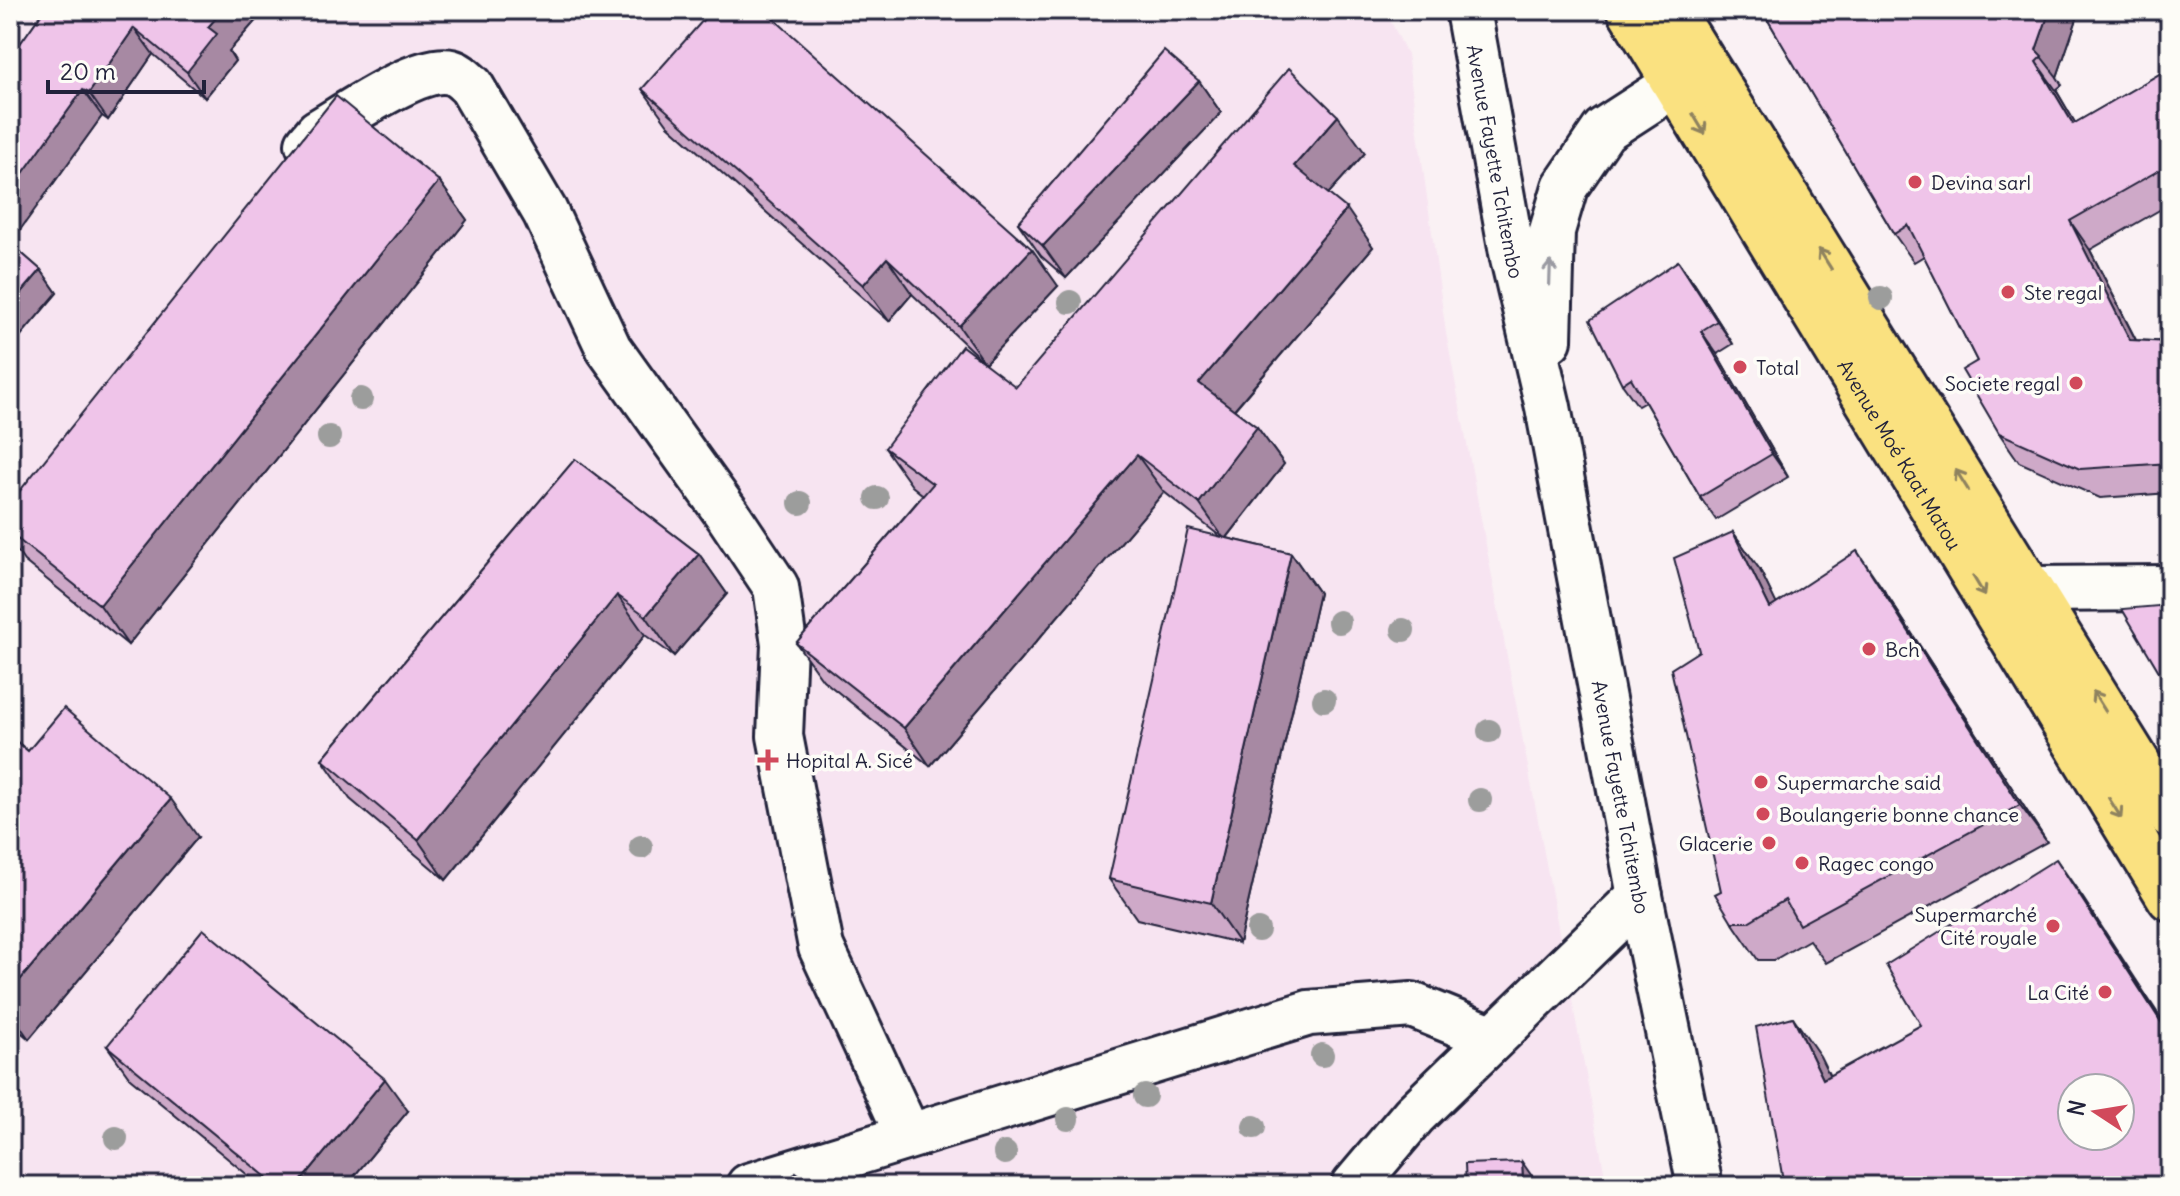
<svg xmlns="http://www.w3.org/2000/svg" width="2180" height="1196" font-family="Delius,sans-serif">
  <rect width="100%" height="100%" fill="#faf1f4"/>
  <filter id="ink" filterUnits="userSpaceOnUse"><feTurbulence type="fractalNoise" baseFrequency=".0125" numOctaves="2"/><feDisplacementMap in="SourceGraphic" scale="16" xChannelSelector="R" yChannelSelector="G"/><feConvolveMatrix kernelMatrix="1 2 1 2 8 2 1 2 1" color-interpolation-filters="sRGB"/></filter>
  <g filter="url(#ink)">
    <path fill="#f7e4f1" d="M10,10H1385L1407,54L1446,333L1607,1186H10Z"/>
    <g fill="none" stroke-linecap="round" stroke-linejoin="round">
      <defs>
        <g id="minor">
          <path id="s1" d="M1468,10L1513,258L1548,407L1640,896L1700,1186"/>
          <path d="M308,144L318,132C347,115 420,64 451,72C459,74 465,81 471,86L545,212L609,349L728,515L776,587L784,644L780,736L821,947L908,1135"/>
          <path d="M1549,340L1552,231L1565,187L1604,130L1675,84"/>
          <path d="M2030,589L2170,588"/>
          <path d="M749,1186L1309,1013L1412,1005L1493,1038"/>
          <path d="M1354,1186L1414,1115L1640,896"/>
        </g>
        <g id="major">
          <path id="s2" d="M1630,10L2170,898"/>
          <path d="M1671,10L2170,815"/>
        </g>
      </defs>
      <use href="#minor" stroke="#22223b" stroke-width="50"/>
      <use href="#major" stroke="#22223b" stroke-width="50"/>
      <use href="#minor" stroke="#fdfcf7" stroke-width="44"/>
      <use href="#major" stroke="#fae180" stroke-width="44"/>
    </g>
    <g fill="#9c9d9c">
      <circle cx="1881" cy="298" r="12"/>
      <circle cx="1070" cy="302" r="12"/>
      <circle cx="361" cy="399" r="12"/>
      <circle cx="329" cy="437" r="12"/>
      <circle cx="877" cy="498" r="12"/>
      <circle cx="800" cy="503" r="12"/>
      <circle cx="1339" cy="622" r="12"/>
      <circle cx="1403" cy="630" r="12"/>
      <circle cx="1324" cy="700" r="12"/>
      <circle cx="1489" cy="731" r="12"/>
      <circle cx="1480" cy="800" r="12"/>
      <circle cx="641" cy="847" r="12"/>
      <circle cx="1258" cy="930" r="12"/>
      <circle cx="1322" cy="1055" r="12"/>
      <circle cx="1145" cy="1096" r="12"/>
      <circle cx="1068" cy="1119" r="12"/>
      <circle cx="1254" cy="1127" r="12"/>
      <circle cx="116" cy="1138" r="12"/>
      <circle cx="1005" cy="1153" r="12"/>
    </g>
    <g fill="#cea9c8" stroke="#22223b" stroke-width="2">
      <path d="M44,10H265L229,51L235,61L205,98L153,54L108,120L102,116L10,243L41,270L57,293L18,339L10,332V58Z"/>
      <path d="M1762,10H2080L2057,77L2062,85L2056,90L2075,123L2170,68V204L2090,250L2136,340L2170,342V493L2100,498L2019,462L1999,433L1977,361L1924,256L1914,262L1894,234Z"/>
      <path d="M1199,81L1221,113L1066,278L1041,256L1018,223Z"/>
      <path d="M642,89L1058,286L985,363L912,294L889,321L668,125Z"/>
      <path d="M1365,153L1328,194L1373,247L1234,410L1257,427L1284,464L1227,538L1291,553L1319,593L1239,943L1137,919L1109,879L1221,537L1164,492L930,766L823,680L796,643L923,495L912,486L885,448L1016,387Z"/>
      <path d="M439,181L467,220L128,645L24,561L10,541V503Z"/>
      <path d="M1694,283L1733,344L1717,354L1788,477L1716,520L1700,497L1645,402L1638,406L1622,384Z"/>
      <path d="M575,459L699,554L727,594L674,656L645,635L446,880L350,799L322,759Z"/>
      <path d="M1733,532L1760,570L1776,604L1883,589L2047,842L1826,963L1809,940L1774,960H1758L1732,922L1721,891L1699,651Z"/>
      <path d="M10,736L28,751L198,837L29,1039L10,1023Z"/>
      <path d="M107,1046L408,1111L346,1186H261L130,1078Z"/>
    </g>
    <g fill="#a789a3" stroke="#22223b" stroke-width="2">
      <path d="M223,10H265L229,51L235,61L205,98L187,72L208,27Z"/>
      <path d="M597,10H608L602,17Z"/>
      <path d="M2050,10H2080L2057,77L2036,50Z"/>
      <path d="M134,28L153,54L108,120L89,93Z"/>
      <path d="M2036,62L2056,90L2093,153L2073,124Z"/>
      <path d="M1199,81L1221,113L1066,278L1043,246Z"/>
      <path d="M83,90L102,116L10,244V191Z"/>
      <path d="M1338,116L1365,153L1320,203L1294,166Z"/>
      <path d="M439,181L467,220L128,645L100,605Z"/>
      <path d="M1347,209L1373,247L1225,420L1199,383Z"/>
      <path d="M2070,221L2090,250L2150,368L2130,340Z"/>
      <path d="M1032,249L1058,286L985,363L959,326Z"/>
      <path d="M887,258L912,294L889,321L863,285Z"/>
      <path d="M1678,261L1694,283L1733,344L1717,321Z"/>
      <path d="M41,270L57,293L18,339L10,328V306Z"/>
      <path d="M1701,331L1717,354L1788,477L1772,454Z"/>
      <path d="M1257,427L1284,464L1225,540L1199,503Z"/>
      <path d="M1137,455L1164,492L930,766L904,728Z"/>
      <path d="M1733,532L1760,570L1797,646L1770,608Z"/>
      <path d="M1857,551L1883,589L2047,842L2020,805Z"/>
      <path d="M1291,553L1319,593L1239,943L1211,903Z"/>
      <path d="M699,554L727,594L674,656L646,616Z"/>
      <path d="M617,595L645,635L446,880L418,840Z"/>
      <path d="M171,799L198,837L29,1039L10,1012V992Z"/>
      <path d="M2056,859L2083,898L2170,1032V1036Z"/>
      <path d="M1793,1017L1820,1056L1850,1117L1823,1079Z"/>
      <path d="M385,1079L408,1111L346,1186H297Z"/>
      <path d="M1522,1162L1536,1182L1523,1181Z"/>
    </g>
    <g fill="#efc4e9" stroke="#22223b" stroke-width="2" fill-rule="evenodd">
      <path d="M44,10H223L208,27L217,34L187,72L134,28L89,93L83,90L10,191V58Z"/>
      <path d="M712,10H764L1032,249L959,326L887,258L863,285L642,89Z"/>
      <path d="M1762,10H2050L2036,50L2042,56L2036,62L2073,124L2170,68V164L2070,221L2130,340L2170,342V463L2080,469L1999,433L1962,370L1977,361L1908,225L1894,234Z"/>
      <path d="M1164,51L1199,81L1043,246L1018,223Z"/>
      <path d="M1289,68L1338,116L1294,166L1347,209L1199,383L1257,427L1199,503L1137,455L904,728L796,643L933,484L885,448L962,346L1016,387Z"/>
      <path d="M336,96L439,181L100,605L10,533V503Z"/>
      <path d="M10,243L41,270L10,306Z"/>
      <path d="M1678,261L1717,321L1701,331L1772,454L1700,497L1631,378L1622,384L1590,320Z"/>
      <path d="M575,459L699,554L646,616L617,595L418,840L322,759Z"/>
      <path d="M1188,529L1291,553L1211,903L1109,879Z"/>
      <path d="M1733,532L1770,608L1857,551L2020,805L1799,925L1785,900L1748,922H1732L1715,894L1721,891L1671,669L1699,651L1674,558Z"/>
      <path d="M2170,605V690L2122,609Z"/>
      <path d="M64,708L171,799L10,992V736L28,751Z"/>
      <path d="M2056,859L2170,1036V1186H1784L1756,1027L1793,1017L1823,1079L1921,1025L1886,965ZM2072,1088H2120V1136H2072Z"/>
      <path d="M203,929L385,1079L297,1186H277L107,1046Z"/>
      <path d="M1522,1162L1523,1181L1582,1182V1186H1466L1465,1164Z"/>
      <path d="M796,1172L814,1186H786Z"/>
    </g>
    <defs><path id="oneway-shaft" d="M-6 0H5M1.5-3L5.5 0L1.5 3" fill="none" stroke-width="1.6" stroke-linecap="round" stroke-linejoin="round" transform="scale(2)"/></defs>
    <g stroke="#8e825e">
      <use href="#oneway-shaft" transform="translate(1699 124) rotate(59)"/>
      <use href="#oneway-shaft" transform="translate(1825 259) rotate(-122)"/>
      <use href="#oneway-shaft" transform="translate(1962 480) rotate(-122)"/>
      <use href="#oneway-shaft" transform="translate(1979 586) rotate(59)"/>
      <use href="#oneway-shaft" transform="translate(2099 701) rotate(-122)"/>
      <use href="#oneway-shaft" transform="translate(2115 808) rotate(58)"/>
    </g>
    <use stroke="#9a9aa2" href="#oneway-shaft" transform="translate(1550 273) rotate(-88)"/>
  </g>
  <g fill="#d1495b" stroke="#fdfcf7" stroke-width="3">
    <circle cx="1915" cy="182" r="8"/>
    <circle cx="2008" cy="292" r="8"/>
    <circle cx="1740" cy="367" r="8"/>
    <circle cx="2076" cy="383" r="8"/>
    <circle cx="1869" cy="649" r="8"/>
    <path d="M764 748h8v8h8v8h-8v8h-8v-8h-8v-8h8z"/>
    <circle cx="1761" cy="782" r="8"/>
    <circle cx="1763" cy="814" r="8"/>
    <circle cx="1769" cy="843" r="8"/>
    <circle cx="1802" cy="863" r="8"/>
    <circle cx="2053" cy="926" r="8"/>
    <circle cx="2105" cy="992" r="8"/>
  </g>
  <g text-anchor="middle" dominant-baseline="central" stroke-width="7" stroke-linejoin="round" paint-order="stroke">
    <g font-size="20" fill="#22223b" stroke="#fdfcf7">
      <text stroke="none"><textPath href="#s1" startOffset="154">Avenue Fayette Tchitembo</textPath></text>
      <text stroke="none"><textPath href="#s2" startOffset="520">Avenue Moé Kaat Matou</textPath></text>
      <text stroke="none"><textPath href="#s1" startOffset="802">Avenue Fayette Tchitembo</textPath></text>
    </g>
    <g font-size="20" fill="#22223b" stroke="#fdfcf7" text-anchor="start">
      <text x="1931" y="182">Devina sarl</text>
      <text x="2024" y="292">Ste regal</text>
      <text x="1756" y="367">Total</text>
      <text x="2060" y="383" text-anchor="end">Societe regal</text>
      <text x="1885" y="649">Bch</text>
      <text x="786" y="760">Hopital A. Sicé</text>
      <text x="1777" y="782">Supermarche said</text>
      <text x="1779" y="814">Boulangerie bonne chance</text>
      <text x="1753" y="843" text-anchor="end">Glacerie</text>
      <text x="1818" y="863">Ragec congo</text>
      <text x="2037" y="914" text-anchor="end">Supermarché<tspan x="2037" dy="23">Cité royale</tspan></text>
      <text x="2089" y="992" text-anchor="end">La Cité</text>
    </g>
  </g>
  <rect width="2180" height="1196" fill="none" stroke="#fdfcf7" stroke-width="40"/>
  <rect x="20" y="20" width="2140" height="1156" fill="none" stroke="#22223b" stroke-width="3" filter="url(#ink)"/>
  <g transform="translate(2096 1112) rotate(282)"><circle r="38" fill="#fdfcf7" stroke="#a5a5ac" stroke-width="2"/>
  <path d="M0-6L14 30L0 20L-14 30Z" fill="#d1495b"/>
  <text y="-12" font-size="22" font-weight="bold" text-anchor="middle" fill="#22223b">N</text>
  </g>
  <path d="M48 80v12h156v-12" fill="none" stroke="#22223b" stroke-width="4"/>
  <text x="60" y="80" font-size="24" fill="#22223b" stroke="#fdfcf7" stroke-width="6" paint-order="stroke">20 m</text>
</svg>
